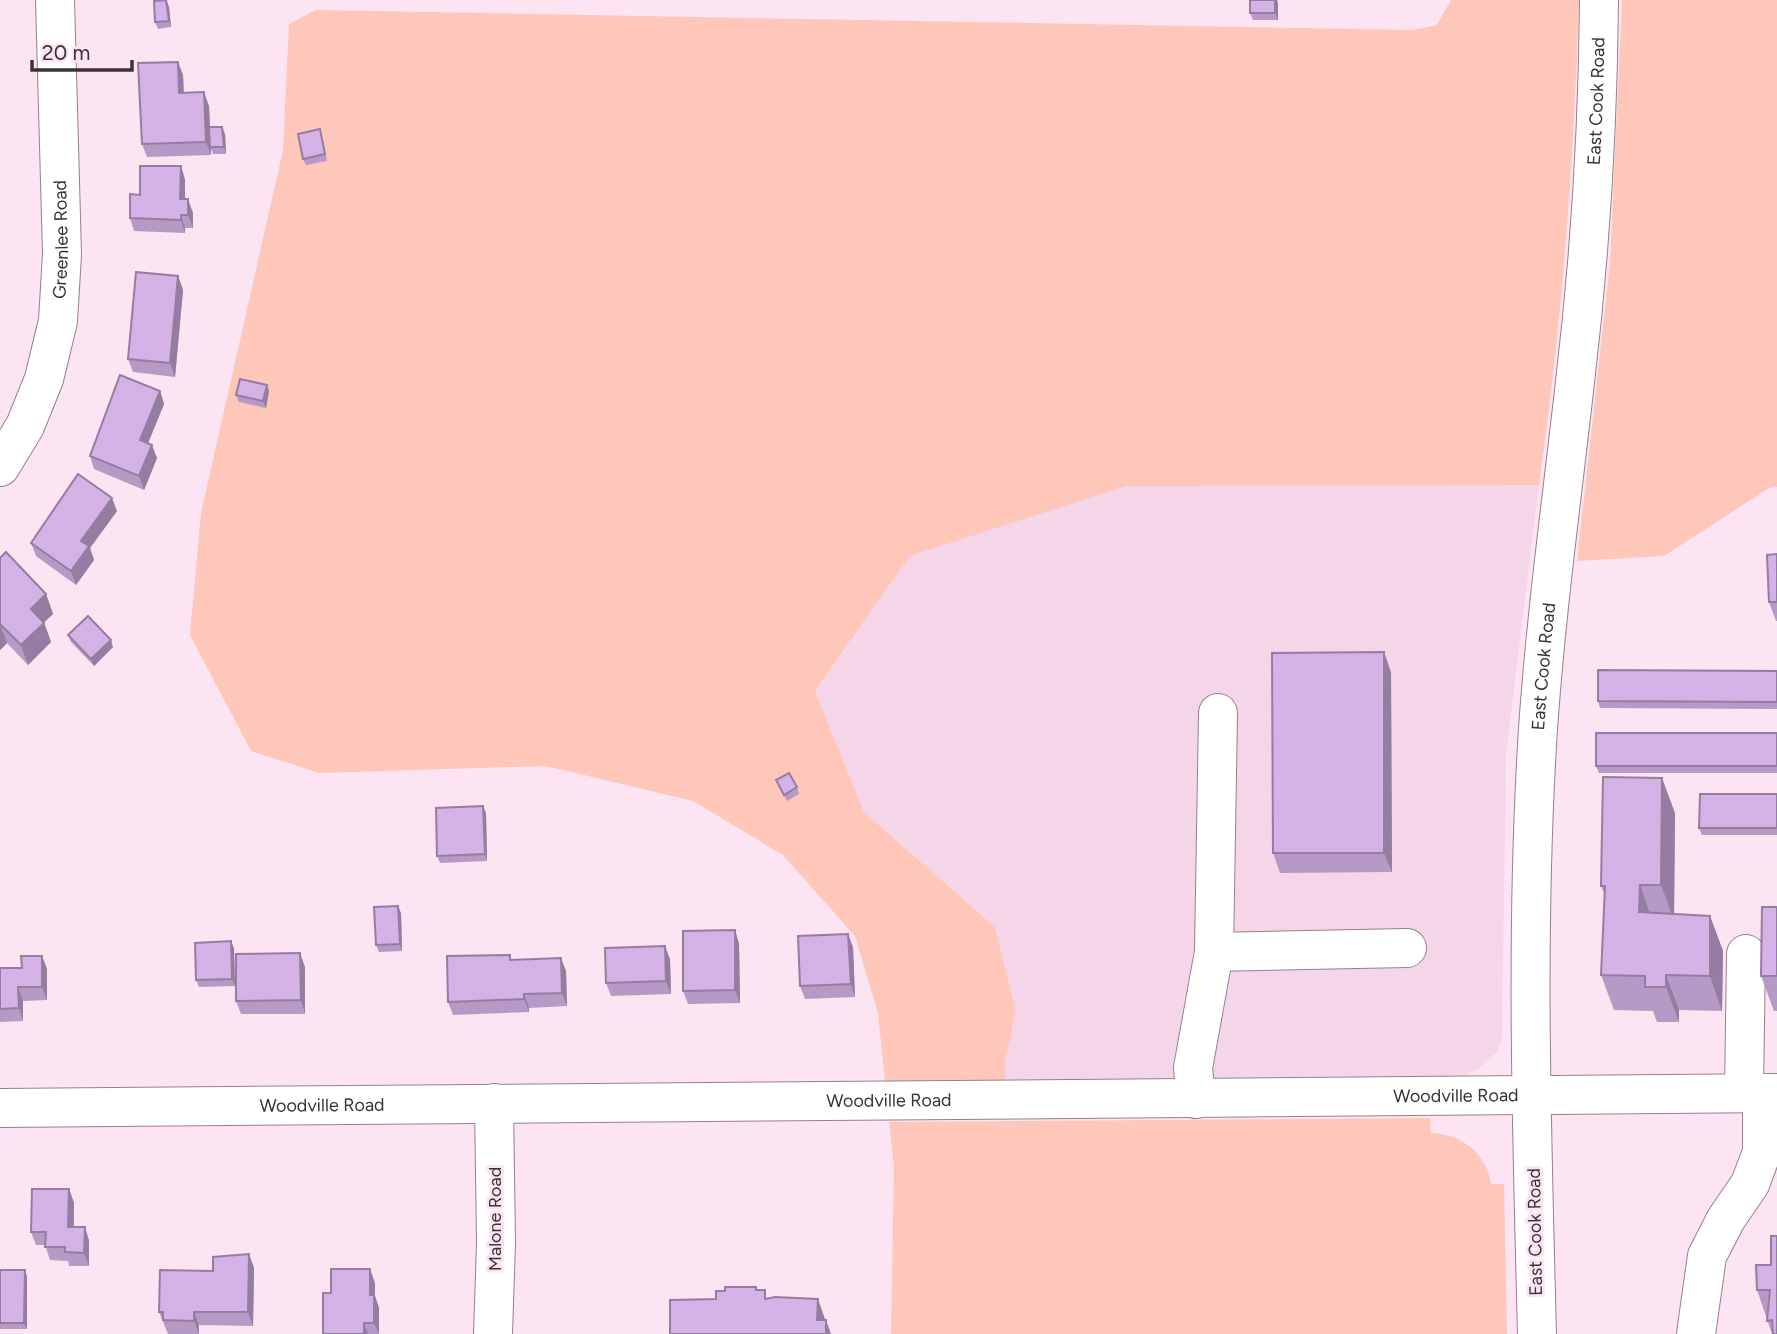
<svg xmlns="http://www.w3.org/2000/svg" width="1777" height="1334" font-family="Figtree,sans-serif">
  <rect width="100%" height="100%" fill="#fce4f3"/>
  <path fill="#f5d6e9" d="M1126,485H1539L1506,754L1502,1037L1497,1052L1478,1069L1462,1076L1433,1078L1005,1082V1063L1016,1011L995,927L864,812L815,692L910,556Z"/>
  <g fill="#fec7ba">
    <path d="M1451,0H1579C1574,163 1562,324 1539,485L1126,486L910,556L815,691L864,812L995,927L1016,1011L1005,1063V1082H885L878,1013L855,936L783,855L693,801L546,766L319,773L251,751L190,635L201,513L283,150L289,24L316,10L1413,30L1437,25Z"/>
    <path d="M1622,0H1777V487L1769,488L1664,556L1577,561L1610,263Z"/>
    <path d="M1430,1118L1431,1133C1461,1134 1487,1153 1491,1184H1504L1507,1334H891L894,1167L889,1122Z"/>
  </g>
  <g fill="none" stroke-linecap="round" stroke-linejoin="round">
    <defs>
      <g id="minor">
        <path id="s1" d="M0,467L25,426L44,379L58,321L62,254L55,0"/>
        <path d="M1214,952L1407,948"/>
        <path d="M1744,1093L1746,954"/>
        <path d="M1196,1099L1193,1068L1214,952L1218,713"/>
        <path id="s2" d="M0,1108L1777,1093"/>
        <path d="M493,1334L496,1243L494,1103"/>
        <path d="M1696,1334L1707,1256L1726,1219L1750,1184L1762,1152V1093"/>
      </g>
      <g id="major">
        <path id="s3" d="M1537,1334C1532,1133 1525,931 1538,729C1546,613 1562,498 1575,382C1590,256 1598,127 1599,0"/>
      </g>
    </defs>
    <use href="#minor" stroke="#96808d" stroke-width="40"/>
    <use href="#major" stroke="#96808d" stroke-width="40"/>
    <use href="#minor" stroke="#fff" stroke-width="38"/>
    <use href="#major" stroke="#fff" stroke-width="38"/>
  </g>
  <g fill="#b699c5">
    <path d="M166,0L169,7L171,27L158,29L155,22Z"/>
    <path d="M1278,3V20H1253L1250,13Z"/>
    <path d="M183,75L184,93L209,106L210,127L225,134L226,154H213L211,149V155L147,157L142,144Z"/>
    <path d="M320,129L327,161L306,165L303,159Z"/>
    <path d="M181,166L185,180V199L193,213V228H185V233L134,231L130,218L140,195Z"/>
    <path d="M178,276L183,290L175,377L133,372L128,359Z"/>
    <path d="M160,391L164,404L148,443L157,458L144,490L94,469L90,456Z"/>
    <path d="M269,391L266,408L239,402L236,395Z"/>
    <path d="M117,511L90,548L94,560L76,585L36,556L31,543Z"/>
    <path d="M1777,554V621H1776L1769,602Z"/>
    <path d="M0,558L46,594L53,614L44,622L51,642L28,665L7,643L0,650Z"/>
    <path d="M68,635L113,647L94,666L71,642Z"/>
    <path d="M1777,671V709L1600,708L1598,701Z"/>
    <path d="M1391,672L1392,872L1280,873L1273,853Z"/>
    <path d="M1777,733V773H1599L1596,766Z"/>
    <path d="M776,780L797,787L799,794L787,801Z"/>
    <path d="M1777,794V835H1702L1699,828Z"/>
    <path d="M486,813L487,861L440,863L437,856Z"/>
    <path d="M1675,813L1674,914L1710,916L1723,951L1722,1011L1679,1010V1022H1657L1653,1011L1614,1010L1601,975L1605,895L1601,886Z"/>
    <path d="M1777,907V1011H1774L1761,976Z"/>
    <path d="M401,913L402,951L379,952L376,945Z"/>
    <path d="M735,930L739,944L740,1003L688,1004L683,991Z"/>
    <path d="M853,947L855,997L805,999L800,986Z"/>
    <path d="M234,948L235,986L199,987L196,980Z"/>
    <path d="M42,956L47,969V1000L23,1001V1021L0,1022V968H22Z"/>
    <path d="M670,959L671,994L611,996L606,983Z"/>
    <path d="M512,960L566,971L567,1006L529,1008V1012L453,1015L448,1002Z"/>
    <path d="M305,967V1014H241L236,1001Z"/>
    <path d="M69,1189L74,1203V1227H85L89,1241V1266H69L68,1261L50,1260L45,1245H36L31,1232Z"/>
    <path d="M249,1254L254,1268L253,1326L199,1325V1334H168L159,1312L213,1271Z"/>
    <path d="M1771,1265L1777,1334H1772L1757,1290Z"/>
    <path d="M0,1270L27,1276V1329H0Z"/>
    <path d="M375,1283V1296L379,1308V1334H323L331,1293Z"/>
  </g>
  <g fill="#947da0">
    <path d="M166,0L169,7L171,27L169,21Z"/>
    <path d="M1275,0H1277L1278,3V20L1275,13Z"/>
    <path d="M178,62L183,75L184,106L179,93Z"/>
    <path d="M204,92L209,106L211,155L206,142Z"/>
    <path d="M222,127L225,134L226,154L224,147Z"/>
    <path d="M181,166L185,180V213L180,199Z"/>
    <path d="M188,199L193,213V228L188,215Z"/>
    <path d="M181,215L185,228V233L181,220Z"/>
    <path d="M178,276L183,290L175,377L170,363Z"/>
    <path d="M267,385L269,391L266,408L263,401Z"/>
    <path d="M160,391L164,404L144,453L140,440Z"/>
    <path d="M152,445L157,458L144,490L139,476Z"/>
    <path d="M112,498L117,511L90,548L94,560L76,585L71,571L81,541Z"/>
    <path d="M46,594L53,614L38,628L31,609Z"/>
    <path d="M44,623L51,642L28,665L21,645Z"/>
    <path d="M0,624L7,643L0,650Z"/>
    <path d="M111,640L113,647L94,666L91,659Z"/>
    <path d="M1384,652L1391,672L1392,872L1384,853Z"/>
    <path d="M1662,778L1675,813L1674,920L1661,885Z"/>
    <path d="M483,806L486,813L487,861L485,854Z"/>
    <path d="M1640,885L1652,920L1639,912Z"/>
    <path d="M398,906L401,913L402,951L400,944Z"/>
    <path d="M1710,916L1723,951L1722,1011L1710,976Z"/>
    <path d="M735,930L739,944L740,1003L735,990Z"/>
    <path d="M848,934L853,947L855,997L851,984Z"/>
    <path d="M231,941L234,948L235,986L232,979Z"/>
    <path d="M665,946L670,959L671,994L666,981Z"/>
    <path d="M300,953L305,967V1014L301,1000Z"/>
    <path d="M42,956L47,969V1000L42,987Z"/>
    <path d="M561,958L566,971L567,1006L562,993Z"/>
    <path d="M1666,975L1679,1010V1022L1666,987Z"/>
    <path d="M18,987L23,1001V1021L19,1008Z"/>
    <path d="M524,994L529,1008V1012L524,999Z"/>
    <path d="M69,1189L74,1203L73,1240L68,1227Z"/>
    <path d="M85,1227L89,1241V1266L84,1253Z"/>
    <path d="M249,1254L254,1268L253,1326L248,1312Z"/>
    <path d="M370,1269L375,1283V1296L379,1308V1334L374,1323L370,1295Z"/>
    <path d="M25,1270L27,1276V1329L24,1323Z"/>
    <path d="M818,1299L826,1322V1320L831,1334H823L817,1320Z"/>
    <path d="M194,1312L199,1325V1334L194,1321Z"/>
    <path d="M364,1323L368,1334H364Z"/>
  </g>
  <g fill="#d4b2e5" stroke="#947da0" stroke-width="2">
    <path d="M166,0L169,21L155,22L154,1Z"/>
    <rect x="1250" y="0" width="25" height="13"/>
    <path d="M178,62L179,93L204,92L206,142L142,144L138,63Z"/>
    <path d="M209,127H222L224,147H210Z"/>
    <path d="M320,129L325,154L303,159L298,134Z"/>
    <path d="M140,166H181L180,199H188V215H181V220L130,218V194L140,195Z"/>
    <path d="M136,272L178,276L170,363L128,359Z"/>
    <path d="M120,375L160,391L140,440L152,445L139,476L90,456Z"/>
    <path d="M240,379L267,385L263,401L236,395Z"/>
    <path d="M78,474L112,498L81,541L89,546L71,571L31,543Z"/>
    <path d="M6,552L46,594L31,609L44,623L21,645L0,624V558Z"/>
    <path d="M1777,554V602H1769L1767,555Z"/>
    <path d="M88,616L111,640L91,659L68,635Z"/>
    <path d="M1384,652V853H1273L1272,653Z"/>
    <path d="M1598,670L1777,671V702L1598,701Z"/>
    <rect x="1596" y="733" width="181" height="33"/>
    <path d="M789,773L797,787L784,795L776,780Z"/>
    <path d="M1603,777L1662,778L1661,885H1640L1639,912L1710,916V976L1666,975V987H1645V976L1601,975L1605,886H1601Z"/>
    <path d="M1700,794H1777V828H1699Z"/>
    <path d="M483,806L485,854L437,856L436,808Z"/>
    <path d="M398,906L400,944L376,945L374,907Z"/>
    <path d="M1762,907H1777V976H1761Z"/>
    <path d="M735,930V990L683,991V931Z"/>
    <path d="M848,934L851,984L800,986L798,936Z"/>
    <path d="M231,941L232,979L196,980L195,943Z"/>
    <path d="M665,946L666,981L606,983L605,948Z"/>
    <path d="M300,953L301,1000L236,1001V954Z"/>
    <path d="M510,955V960L561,958L562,993L524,994V999L448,1002L447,956Z"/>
    <path d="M21,956H42V987H18L19,1008L0,1009V968H22Z"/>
    <path d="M32,1189H69L68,1227H85L84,1253L65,1252V1247H45L46,1232H31Z"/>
    <path d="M1771,1236H1777V1334H1773L1772,1320L1767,1321L1770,1290H1757L1756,1265H1771Z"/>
    <path d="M249,1254L248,1312H194V1321L163,1320V1312H159L160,1270L213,1271V1257Z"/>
    <path d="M331,1269H370V1295H374V1323H364V1334H323V1293H331Z"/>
    <path d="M0,1270H25L24,1323H0Z"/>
    <path d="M725,1287H756V1290H765V1299L775,1297L818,1299L817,1320H826V1334H670V1300L716,1299V1291H725Z"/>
  </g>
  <g text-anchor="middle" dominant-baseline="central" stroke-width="6" stroke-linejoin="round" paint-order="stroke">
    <g font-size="18" fill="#3b3237" stroke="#fce4f3">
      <text stroke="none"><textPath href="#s3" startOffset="1236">East Cook Road</textPath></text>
      <text stroke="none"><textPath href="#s1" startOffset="240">Greenlee Road</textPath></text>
      <text stroke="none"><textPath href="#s3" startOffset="668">East Cook Road</textPath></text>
      <text stroke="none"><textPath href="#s2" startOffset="1456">Woodville Road</textPath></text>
      <text stroke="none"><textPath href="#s2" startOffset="889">Woodville Road</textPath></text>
      <text stroke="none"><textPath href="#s2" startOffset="322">Woodville Road</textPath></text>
      <text transform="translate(495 1219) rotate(-90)">Malone Road</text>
      <text transform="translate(1535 1232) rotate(-91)">East Cook Road</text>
    </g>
  </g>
  <path d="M32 60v10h100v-10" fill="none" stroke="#3b3237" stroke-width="3.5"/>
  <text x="42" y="60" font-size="21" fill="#3b3237" stroke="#fce4f3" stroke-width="5" paint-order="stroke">20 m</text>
</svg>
